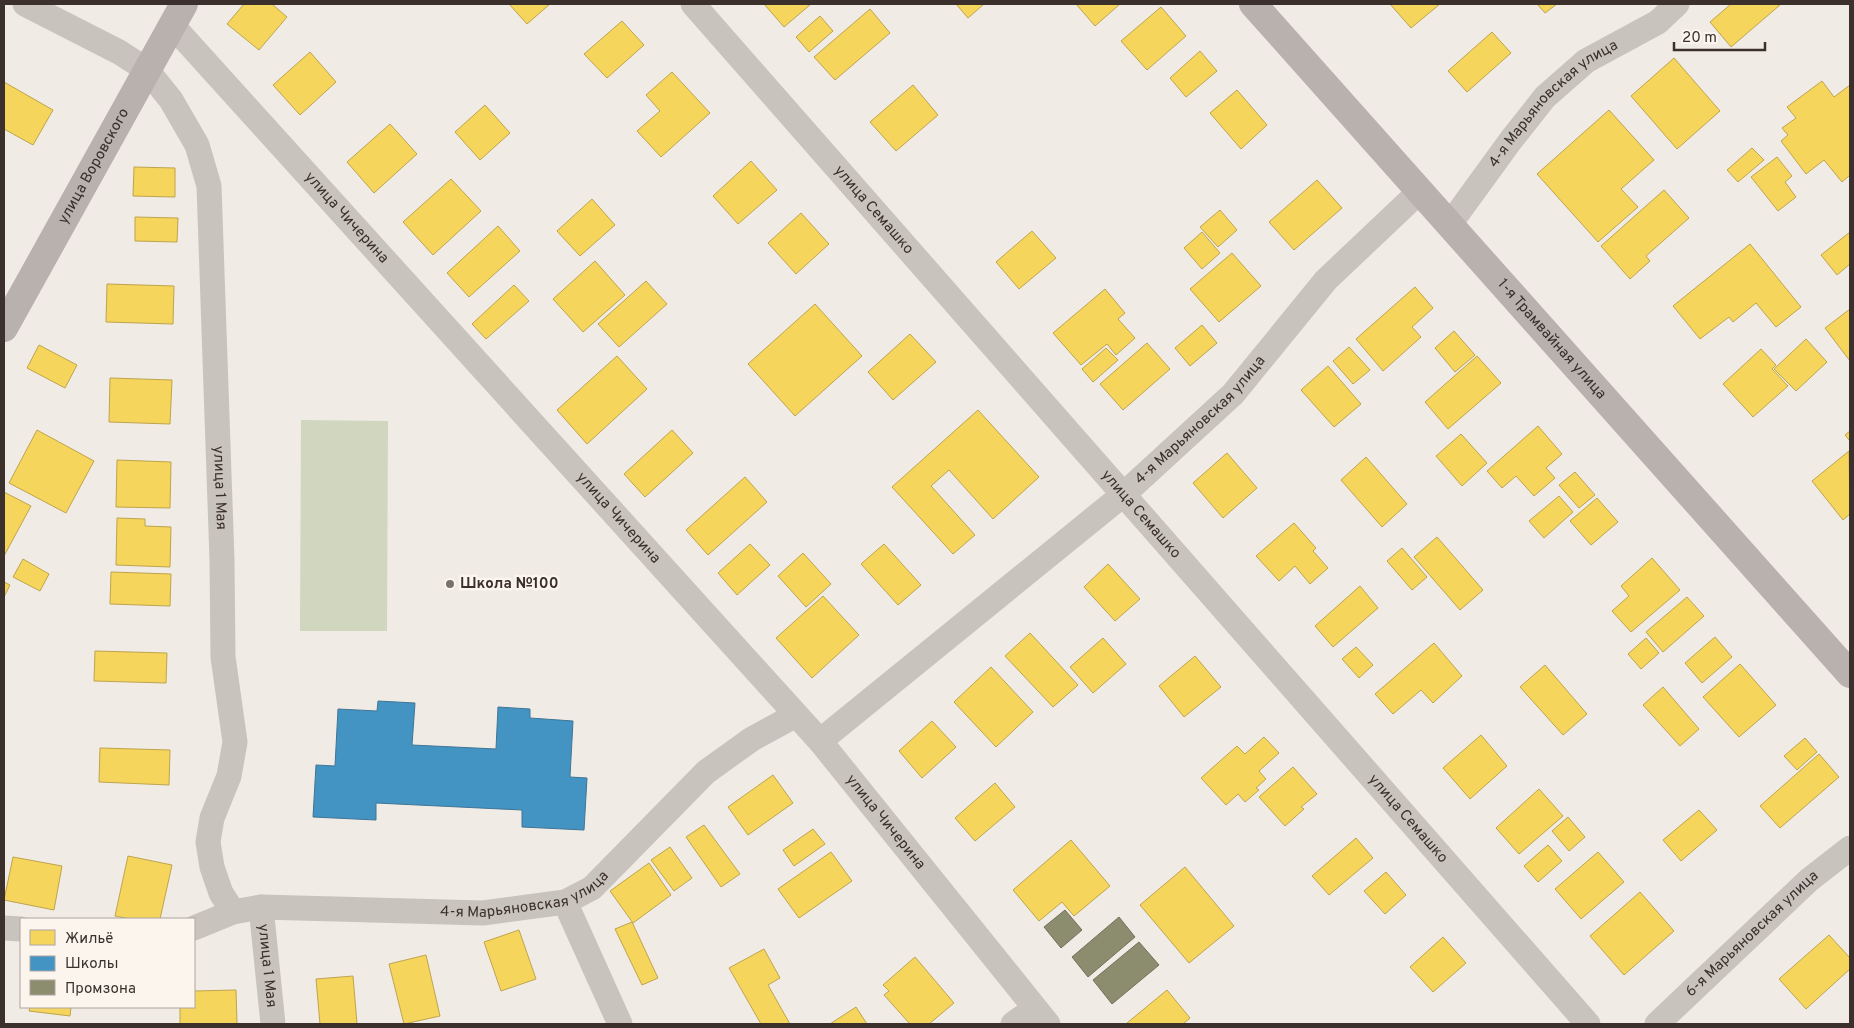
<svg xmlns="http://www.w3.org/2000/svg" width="1854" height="1028" font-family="Overpass,sans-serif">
  <rect width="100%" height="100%" fill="#f0ebe5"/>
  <path fill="#d1d6bf" d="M301,420L388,421L387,631H300Z"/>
  <g fill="#f6d55c" stroke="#bea44d">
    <path d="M244,4H272L287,17L259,50L227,24Z"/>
    <path d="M509,4H550L527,24Z"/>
    <path d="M764,4H811L784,27Z"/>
    <path d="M956,4H984L968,18Z"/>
    <path d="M1076,4H1120L1095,26Z"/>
    <path d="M1390,4H1440L1411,28Z"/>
    <path d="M1537,4H1557L1545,13Z"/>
    <path d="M1731,4H1779L1780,5L1731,47L1710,22Z"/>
    <path d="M1161,7L1186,36L1147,70L1121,41Z"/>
    <path d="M870,9L890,33L835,80L814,57Z"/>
    <path d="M820,16L833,31L809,52L796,37Z"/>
    <path d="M622,21L644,45L607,78L584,54Z"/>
    <path d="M1492,32L1511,53L1467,92L1448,71Z"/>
    <path d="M1200,51L1217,71L1186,97L1170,78Z"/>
    <path d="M310,52L336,82L300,115L273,85Z"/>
    <path d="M1674,58L1720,111L1677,149L1631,96Z"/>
    <path d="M672,72L710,113L661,157L637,131L660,111L646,95Z"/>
    <path d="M1822,81L1834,97L1850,85V175L1842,182L1824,160L1806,174L1781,141L1788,135L1782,128L1796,118L1787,107Z"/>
    <path d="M4,82L53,110L33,145L4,129Z"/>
    <path d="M913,85L938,115L896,151L870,122Z"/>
    <path d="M1237,90L1267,125L1241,149L1210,113Z"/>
    <path d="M485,105L510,133L480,160L455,132Z"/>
    <path d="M1609,110L1654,160L1621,189L1638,207L1598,242L1537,174Z"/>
    <path d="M390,124L417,154L374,193L347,162Z"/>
    <path d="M1752,148L1764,160L1738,182L1727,170Z"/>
    <path d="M1777,157L1792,176L1785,182L1796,197L1778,211L1751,177Z"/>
    <path d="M751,161L777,190L738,224L713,196Z"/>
    <path d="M134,167L175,168V197L133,196Z"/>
    <path d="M451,179L481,211L433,255L403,222Z"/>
    <path d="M1317,180L1342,208L1294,250L1269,222Z"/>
    <path d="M1664,190L1689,218L1646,256L1650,261L1630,279L1601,246Z"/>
    <path d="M592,199L615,225L580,256L557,231Z"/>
    <path d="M1220,210L1237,230L1218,247L1200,227Z"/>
    <path d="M801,213L829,244L796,274L768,243Z"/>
    <path d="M135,217L178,218L177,242L135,241Z"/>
    <path d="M498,226L520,251L469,297L447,273Z"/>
    <path d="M1032,231L1056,258L1019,289L996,262Z"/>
    <path d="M1202,232L1220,253L1202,269L1184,248Z"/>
    <path d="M1850,232V264L1837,275L1821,255Z"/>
    <path d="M1750,244L1801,307L1776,327L1756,303L1733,322L1729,317L1700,339L1673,306Z"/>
    <path d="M1232,253L1261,286L1219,322L1190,289Z"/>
    <path d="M595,261L625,295L583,332L553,299Z"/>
    <path d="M646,281L667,304L619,347L598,324Z"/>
    <path d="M107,284L174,286L173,324L106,322Z"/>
    <path d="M514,285L529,301L486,339L472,324Z"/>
    <path d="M1415,287L1433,308L1412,327L1421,337L1383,371L1356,339Z"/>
    <path d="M1105,289L1125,313L1118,319L1135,338L1116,355L1107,344L1081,365L1053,333Z"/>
    <path d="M815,304L862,356L795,416L748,364Z"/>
    <path d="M1850,309V361L1825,328Z"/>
    <path d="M1202,325L1217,343L1190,366L1175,348Z"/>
    <path d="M1454,331L1475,355L1455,372L1435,348Z"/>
    <path d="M910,334L936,362L893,400L868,372Z"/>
    <path d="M1806,339L1827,362L1796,391L1774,369Z"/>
    <path d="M1147,343L1170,369L1123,410L1100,384Z"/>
    <path d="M39,345L77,365L65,388L27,368Z"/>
    <path d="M1349,347L1370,370L1353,384L1333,361Z"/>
    <path d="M1106,348L1118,360L1093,382L1082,369Z"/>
    <path d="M1761,349L1776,365L1772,369L1788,386L1753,417L1723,384Z"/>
    <path d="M617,356L647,389L587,444L557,410Z"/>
    <path d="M1477,356L1501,383L1448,429L1425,402Z"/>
    <path d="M1328,366L1361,404L1334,427L1301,390Z"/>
    <path d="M110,378L172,380L170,424L109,422Z"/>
    <path d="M978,410L1039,477L993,519L949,470L931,486L975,535L953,554L892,487Z"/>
    <path d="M1538,426L1562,454L1546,468L1555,478L1534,496L1516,476L1502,488L1487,471Z"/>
    <path d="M37,430L94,461L66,513L9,483Z"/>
    <path d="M672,430L693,453L645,497L624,474Z"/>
    <path d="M1850,431V441L1845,435Z"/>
    <path d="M1461,434L1487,463L1462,486L1436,456Z"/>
    <path d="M1849,451L1850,514L1843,520L1812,481Z"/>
    <path d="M1227,453L1257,488L1223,518L1193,483Z"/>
    <path d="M1366,457L1407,504L1382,527L1341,480Z"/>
    <path d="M117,460L171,462L170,508L116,507Z"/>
    <path d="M1575,472L1595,495L1579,508L1559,485Z"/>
    <path d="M745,477L767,502L708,555L686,530Z"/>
    <path d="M4,492L31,506L4,556Z"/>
    <path d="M1559,496L1573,512L1544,538L1529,521Z"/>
    <path d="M1597,498L1618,522L1591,545L1570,521Z"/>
    <path d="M117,518L145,519V526L171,527L170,567L116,565Z"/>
    <path d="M1294,523L1316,548L1313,551L1328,568L1310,584L1295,566L1279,581L1256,556Z"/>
    <path d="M1437,537L1483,590L1460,610L1414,557Z"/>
    <path d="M750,544L770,565L737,595L718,573Z"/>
    <path d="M884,544L921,585L898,605L861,564Z"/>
    <path d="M1402,548L1427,577L1412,590L1387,561Z"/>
    <path d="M803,553L831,584L806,607L778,576Z"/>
    <path d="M1652,558L1680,590L1631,632L1612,611L1629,596L1621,586Z"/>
    <path d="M23,559L49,574L40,591L13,577Z"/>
    <path d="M1108,564L1140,599L1115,621L1084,587Z"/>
    <path d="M111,572L171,574L170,606L110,604Z"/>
    <path d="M4,582L10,585L4,597Z"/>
    <path d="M1360,586L1378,608L1333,647L1315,626Z"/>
    <path d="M823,596L859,635L812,678L776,638Z"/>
    <path d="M1687,597L1704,616L1663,652L1646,632Z"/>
    <path d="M1030,633L1078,685L1053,707L1005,656Z"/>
    <path d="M1715,637L1732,657L1702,683L1685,663Z"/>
    <path d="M1103,638L1126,664L1093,693L1070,667Z"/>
    <path d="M1646,638L1659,653L1641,669L1628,654Z"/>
    <path d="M1434,643L1462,676L1433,703L1421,690L1393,714L1375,694Z"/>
    <path d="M1356,647L1373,665L1359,678L1342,659Z"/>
    <path d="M95,651L167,653L166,683L94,681Z"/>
    <path d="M1195,656L1221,687L1184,717L1159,686Z"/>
    <path d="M1740,664L1776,705L1739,737L1703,697Z"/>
    <path d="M1545,665L1587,714L1563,735L1520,687Z"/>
    <path d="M991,667L1033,712L996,747L954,702Z"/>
    <path d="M1663,687L1699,729L1680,746L1643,705Z"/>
    <path d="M932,721L956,747L922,778L899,751Z"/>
    <path d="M1481,735L1507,766L1470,799L1443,768Z"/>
    <path d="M1264,737L1279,753L1259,771L1266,779L1256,788L1259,790L1245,802L1238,794L1226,805L1201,778L1237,746L1245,754Z"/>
    <path d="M1805,738L1817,752L1797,770L1784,756Z"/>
    <path d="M100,748L170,750L169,785L99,782Z"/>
    <path d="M1819,754L1839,777L1780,828L1760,806Z"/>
    <path d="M1293,767L1317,794L1301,807L1304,809L1285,826L1259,797Z"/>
    <path d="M773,775L793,803L748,835L728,807Z"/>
    <path d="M995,783L1015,807L975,841L955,818Z"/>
    <path d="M1539,789L1563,816L1519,854L1496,828Z"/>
    <path d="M1699,810L1717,830L1681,861L1663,840Z"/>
    <path d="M1568,817L1585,837L1569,851L1552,831Z"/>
    <path d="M704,825L740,874L721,887L686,837Z"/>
    <path d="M813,829L825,844L794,866L783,850Z"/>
    <path d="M1356,838L1373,858L1329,895L1312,876Z"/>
    <path d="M1071,840L1110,886L1074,916L1062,902L1039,921L1013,890Z"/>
    <path d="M1548,845L1562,861L1538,882L1524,866Z"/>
    <path d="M670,847L692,878L674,891L651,860Z"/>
    <path d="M831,852L852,881L799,918L778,889Z"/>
    <path d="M1598,852L1624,882L1581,919L1555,889Z"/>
    <path d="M128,856L172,865L160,919H131L115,916Z"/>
    <path d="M13,857L62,866L54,910L4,900Z"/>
    <path d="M649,863L671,895L633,923L610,891Z"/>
    <path d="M1185,867L1234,926L1189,963L1140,905Z"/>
    <path d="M1386,872L1406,895L1385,914L1364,891Z"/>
    <path d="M1640,892L1674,931L1624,975L1590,936Z"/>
    <path d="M632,922L658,978L642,985L615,929Z"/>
    <path d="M519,930L536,979L501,991L484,942Z"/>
    <path d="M1829,935L1850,958V969L1806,1009L1779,979Z"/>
    <path d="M1443,937L1466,963L1433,992L1410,967Z"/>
    <path d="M764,949L780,978L768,985L790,1024H761L729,968Z"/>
    <path d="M426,955L440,1016L404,1024L389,964Z"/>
    <path d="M915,957L954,1003L929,1024H910L884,995L889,991L883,985Z"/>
    <path d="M353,976L357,1024H320L316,979Z"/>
    <path d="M236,990L237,1024H180V1007H194V991Z"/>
    <path d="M1167,990L1190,1018L1183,1024H1128L1127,1023Z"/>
    <path d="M30,1007H71L70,1016L29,1011Z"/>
    <path d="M856,1007L867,1024H830Z"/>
  </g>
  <path fill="#4393c3" stroke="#417595" d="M378,701L415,703L412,745L496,749L498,707L530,709V718L573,721L570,777L587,778L584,830L522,827V810L376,803V820L313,817L316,765L335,766L338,709L377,711Z"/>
  <g fill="#8c8c6e" stroke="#74705a">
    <path d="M1065,910L1082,930L1061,948L1044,927Z"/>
    <path d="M1119,917L1135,937L1088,977L1072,957Z"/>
    <path d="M1139,942L1159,965L1112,1004L1093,980Z"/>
  </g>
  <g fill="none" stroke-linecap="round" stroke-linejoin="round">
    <g stroke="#c9c3be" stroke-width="25">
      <path id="s1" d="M25,4L119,52L147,70L171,100L197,145L209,186L222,560L223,657L235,742L229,776L212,818L208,842L212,867L221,893L233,912"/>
      <path id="s2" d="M693,4L1588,1024"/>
      <path id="s3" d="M172,25L820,741L1048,1024"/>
      <path id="s4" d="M1450,224L1511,140L1545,97L1586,61L1658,22L1677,4"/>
      <path id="s5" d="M820,741L1124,494L1233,394L1326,280L1420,191"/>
      <path d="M565,902L620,1024"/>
      <path id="s6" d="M261,907L273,1024"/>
      <path d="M4,928L21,929"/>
      <path id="s7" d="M194,928L233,912L261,907L483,913L565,902L592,888L706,772L752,739L796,715"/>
      <path d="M1013,1024L1034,1009"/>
      <path id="s8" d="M1657,1024L1809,880L1850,848"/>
    </g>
    <g stroke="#b8b1ad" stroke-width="28">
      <path id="s9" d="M1253,4L1850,674"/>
      <path id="s10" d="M4,328L184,4"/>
    </g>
  </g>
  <circle fill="#7a716c" stroke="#fbf5ee" stroke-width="2" cx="450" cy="584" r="5"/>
  <g text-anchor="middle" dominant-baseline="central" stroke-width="5" stroke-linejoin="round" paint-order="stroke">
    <g font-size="15" fill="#3b302b" stroke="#fbf5ee">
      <text stroke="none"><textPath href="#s4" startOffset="160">4-я Марьяновская улица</textPath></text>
      <text stroke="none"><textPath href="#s10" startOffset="185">улица Воровского</textPath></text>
      <text stroke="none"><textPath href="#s2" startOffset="274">улица Семашко</textPath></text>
      <text stroke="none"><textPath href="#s3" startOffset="260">улица Чичерина</textPath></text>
      <text stroke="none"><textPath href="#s9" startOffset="449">1-я Трамвайная улица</textPath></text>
      <text stroke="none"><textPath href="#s5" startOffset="498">4-я Марьяновская улица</textPath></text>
      <text stroke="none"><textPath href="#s1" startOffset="574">улица 1 Мая</textPath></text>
      <text stroke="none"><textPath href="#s2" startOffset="679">улица Семашко</textPath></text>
      <text stroke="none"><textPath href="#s3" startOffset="665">улица Чичерина</textPath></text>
      <text stroke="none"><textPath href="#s2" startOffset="1084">улица Семашко</textPath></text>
      <text stroke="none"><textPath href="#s3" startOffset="1070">улица Чичерина</textPath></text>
      <text stroke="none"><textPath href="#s7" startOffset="338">4-я Марьяновская улица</textPath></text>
      <text stroke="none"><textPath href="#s8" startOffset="131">6-я Марьяновская улица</textPath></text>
      <text stroke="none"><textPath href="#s6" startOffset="59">улица 1 Мая</textPath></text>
    </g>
    <g font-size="15" font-weight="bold" fill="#3b302b" stroke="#fbf5ee" text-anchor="start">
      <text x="460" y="584">Школа №100</text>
    </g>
  </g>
  <rect width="1854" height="1028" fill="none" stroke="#3b302b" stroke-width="10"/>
  <rect x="20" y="918" width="175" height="90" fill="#fbf5ee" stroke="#aea6a0"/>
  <rect x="30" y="930" width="25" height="15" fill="#f6d55c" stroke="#aea6a0"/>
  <text x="65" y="943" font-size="15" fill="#3b302b">Жильё</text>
  <rect x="30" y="956" width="25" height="15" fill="#4393c3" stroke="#aea6a0"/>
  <text x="65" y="968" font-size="15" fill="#3b302b">Школы</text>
  <rect x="30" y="980" width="25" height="15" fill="#8c8c6e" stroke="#aea6a0"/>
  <text x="65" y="993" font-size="15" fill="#3b302b">Промзона</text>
  <path d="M1674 42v8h91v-8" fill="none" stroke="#3b302b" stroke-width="2.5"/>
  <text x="1682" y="42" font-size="15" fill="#3b302b" stroke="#fbf5ee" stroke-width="4" paint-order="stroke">20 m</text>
</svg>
